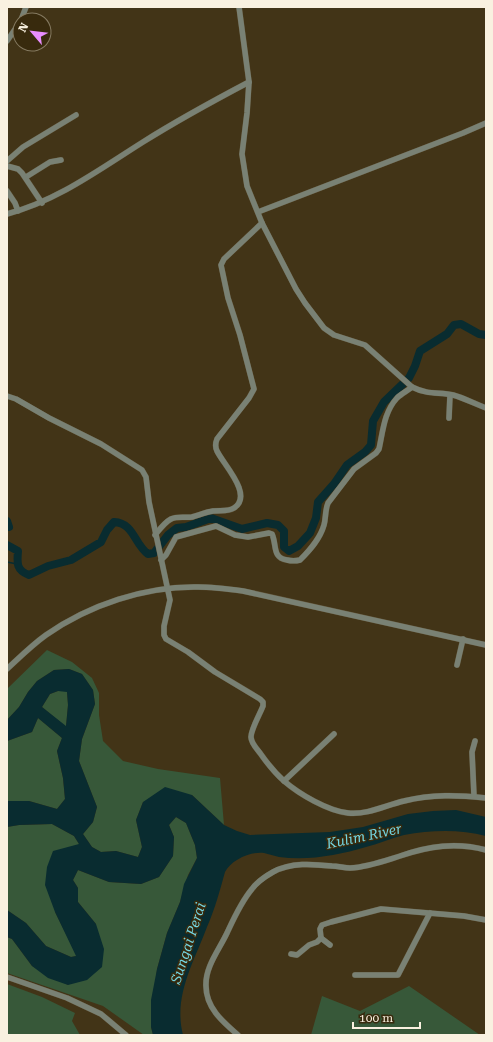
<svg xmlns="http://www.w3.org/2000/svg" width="493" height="1042" font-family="'Roboto Serif',serif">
  <rect width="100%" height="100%" fill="#423417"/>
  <g fill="#375839">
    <path d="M47,650L72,662L92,678L99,693V715L103,741L123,761L158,769L220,778L224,825L192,795L143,802L136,820L142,847L138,857L116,851L101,852L92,847L83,834L93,822L97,807L79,761L82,739L95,704L93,690L82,674L69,669L54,670L37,681L28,692L19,707L7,720V689Z"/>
    <path d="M58,691H67L68,705L66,727L42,707L50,694Z"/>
    <path d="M38,718L62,738L57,751L63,778L65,799L57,809L29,801H7V741L32,732Z"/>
    <path d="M176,817L186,823L195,845L197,858L188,875L180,902L167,933L157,969L151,1027L153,1035H144L103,1006L7,973V937L12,939L32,966L68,985L96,924L78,902V888L73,880L78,870L109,882L141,884L159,877L173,856L174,837L169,825Z"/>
    <path d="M52,824L74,836L79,844L55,912L77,956L71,957L46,946L26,923L7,910V827L19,825Z"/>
    <path d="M7,984L42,997L75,1013L72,1021L80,1035H7Z"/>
    <path d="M409,986L480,1035H311L322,996L360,1011Z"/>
  </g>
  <path fill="#092c30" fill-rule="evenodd" d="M69,669L82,674L93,690L95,704L82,739L79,761L97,807L93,822L83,834L92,847L101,852L116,851L138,857L142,847L136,820L143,802L165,787L192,795L224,825L237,831L250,835L330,832L363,827L408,814L433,811L456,810L486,817V836C460,829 431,830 404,835C391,838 379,844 366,847C339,855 308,861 279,857C274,856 269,854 264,853C251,851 231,860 225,872C220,890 215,909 207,927C194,962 173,996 183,1035H153L151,1027V1000L157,969L167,933L180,902L184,884L197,858L195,845L186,823L176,817L169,825L174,837L173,856L159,877L141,884L109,882L78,870L73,880L78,888V902L96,924L104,949L102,967L87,980L68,985L48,978L32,966L12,939L7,937V910L26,923L46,946L71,957L76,956L55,912L45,885L47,867L53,851L79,844L74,836L52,824L19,825L7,827V801H29L57,809L65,799L63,778L57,751L62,738L38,718L32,732L7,741V720L19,707L28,692L37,681L54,670ZM58,691L67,692L68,705L66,726L42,707L50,694Z"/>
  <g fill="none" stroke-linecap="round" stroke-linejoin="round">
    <path stroke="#092c30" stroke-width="1.5" d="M7,562L17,564"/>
    <g stroke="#092c30" stroke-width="8">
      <path d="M7,521L9,527H7"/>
      <path d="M7,545L18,551C17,563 16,570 29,575L48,566L71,560L101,542L107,530L114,522C134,523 134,544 148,554L154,553L168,535L177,528L186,527L211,518L242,529L267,523L278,525L284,531V547L289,551L298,546L310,533L316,518L318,502L334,484L347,465L365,452L371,445L373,421L384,402L409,378L415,366L420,351L447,334L454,325L461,324L479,334L486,335"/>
    </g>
    <defs>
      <g id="minor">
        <path d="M239,7L249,82L247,113L242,154L247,186L262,223L296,289L305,303L324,328L334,335L365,345L412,387C428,395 438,392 453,395C464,398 475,404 486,408"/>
        <path d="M21,20L26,7"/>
        <path d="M7,41L20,22"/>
        <path d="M7,161L23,147L76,115"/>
        <path d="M7,166L18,169L22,173L42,203"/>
        <path d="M26,177L50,162L61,160"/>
        <path d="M7,191L15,203L18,211"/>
        <path d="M258,212L463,133L486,123"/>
        <path d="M7,214C57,201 100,169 143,142C178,120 213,101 249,82"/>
        <path d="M7,396L16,399L49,418L101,444L142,470L146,477L149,502L170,600L164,626V635L166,639L188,652L215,672L260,699L263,702V706C260,714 251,729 251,737C251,743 257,749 260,753C267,763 275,773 284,781C299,794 328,811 348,813C368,815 386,805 404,801C432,794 458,795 486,798"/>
        <path d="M449,418L450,395"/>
        <path d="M155,535C159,530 165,522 171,519C177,516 185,518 192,517C199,515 206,512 213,511C220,510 228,512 234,508C254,495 223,464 217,451C215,447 215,444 217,439L249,398L254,389L240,335L228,298L221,265L224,259L262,223"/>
        <path d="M161,560L166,555L176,537L216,526L235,535L248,537L269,533L272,534C277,545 272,558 287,560C291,561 296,561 300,560C310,550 320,539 324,525C326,518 325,510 328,503L354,469L376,453L379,449C383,431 384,412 397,398C401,394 407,391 412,387"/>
        <path d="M457,665L463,639"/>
        <path d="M7,669C20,657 32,645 46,635C89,605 145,586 198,587C213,587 228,589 243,591L486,645"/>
        <path d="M284,781L334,734"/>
        <path d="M474,796L472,752L475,741"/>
        <path d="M330,945L321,938L320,929L322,925L331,922L381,909L464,916L486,920"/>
        <path d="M291,954L297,955L309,945L317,942L321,938"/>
        <path d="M355,975H398L430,913"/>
        <path d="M7,977L67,998L101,1014L126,1035"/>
        <path d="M238,1035C223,1022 206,1008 206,986C205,967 219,950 227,933C234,918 241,902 252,889C257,882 266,876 273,872C291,862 313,864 332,866C338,866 344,868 350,868C368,867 384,861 400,856C429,846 456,842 486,850"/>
      </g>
    </defs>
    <use href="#minor" stroke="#5f5237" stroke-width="6"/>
    <use href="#minor" stroke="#798174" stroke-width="5.5"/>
  </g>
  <g text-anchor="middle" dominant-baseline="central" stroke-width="3" stroke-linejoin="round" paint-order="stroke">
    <g font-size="14" font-style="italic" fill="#73d7e4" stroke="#382a0d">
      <text transform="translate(364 836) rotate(-12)">Kulim River</text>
      <text transform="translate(188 943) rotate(-72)">Sungai Perai</text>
    </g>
  </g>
  <rect width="493" height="1042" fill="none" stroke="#f9f1e0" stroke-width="16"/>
  <g transform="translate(32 32) rotate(298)"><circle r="19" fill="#382a0d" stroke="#857a61"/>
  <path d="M0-3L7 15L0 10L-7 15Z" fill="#e98dfe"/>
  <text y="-6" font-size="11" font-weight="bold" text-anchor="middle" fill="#f9f1e0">N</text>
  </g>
  <path d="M353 1022v6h67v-6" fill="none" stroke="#f9f1e0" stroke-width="2"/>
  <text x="359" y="1022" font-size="12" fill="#f9f1e0" stroke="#382a0d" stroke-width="3" paint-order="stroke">100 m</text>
</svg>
